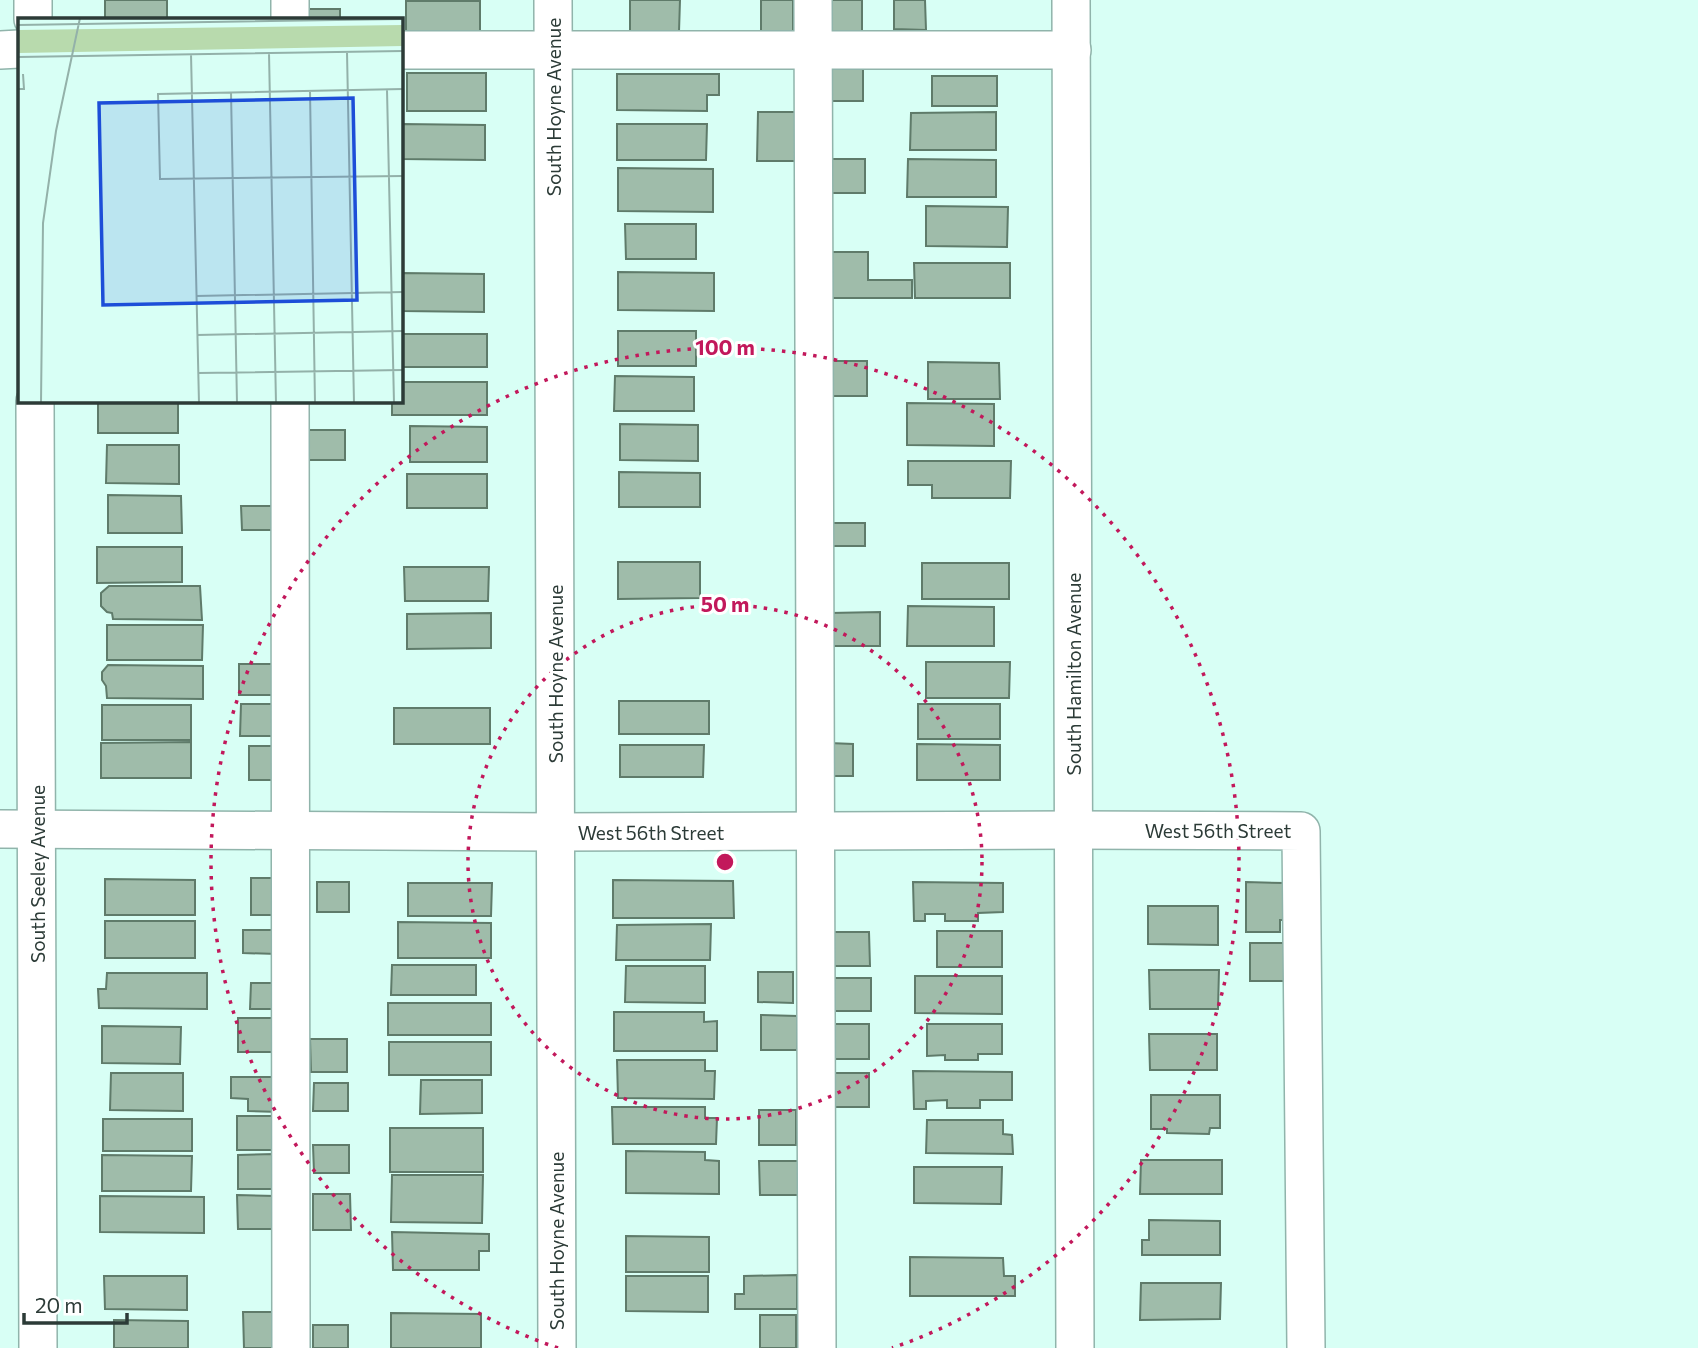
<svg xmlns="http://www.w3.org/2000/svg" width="1698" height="1348" font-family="Commissioner,sans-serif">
  <rect width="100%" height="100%" fill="#d8fff5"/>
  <g fill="#9fbcaa" stroke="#5f7b6a" stroke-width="2">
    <rect x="105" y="0" width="62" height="19"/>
    <path d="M630,0H680L679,32L630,31Z"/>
    <rect x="761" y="0" width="32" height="31"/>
    <rect x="826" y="0" width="36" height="32"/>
    <path d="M894,0H925L926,30L894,29Z"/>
    <rect x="406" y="1" width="74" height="34"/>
    <rect x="307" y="9" width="33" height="10"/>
    <rect x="827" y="67" width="36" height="34"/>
    <rect x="407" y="73" width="79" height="38"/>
    <path d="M617,74H719V95H707V111L617,110Z"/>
    <rect x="932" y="76" width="65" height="30"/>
    <path d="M758,112H798L797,161H757Z"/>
    <path d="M996,112V150H910L911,113Z"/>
    <path d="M402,124L485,125V160L402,159Z"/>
    <path d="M617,124H707L706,160H617Z"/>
    <path d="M829,159H865V193H828Z"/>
    <path d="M908,159L996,160V197H907Z"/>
    <path d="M618,168L713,169V212L618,211Z"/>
    <path d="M926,206L1008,207L1007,247L926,246Z"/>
    <path d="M625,224H696V259H626Z"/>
    <path d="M830,252H868V280H912V298H830Z"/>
    <path d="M914,263H1010V298H915Z"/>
    <path d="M618,272L714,273V311L618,310Z"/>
    <path d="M402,273L484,274V312L402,311Z"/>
    <rect x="618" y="331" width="78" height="35"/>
    <rect x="401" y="334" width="86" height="33"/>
    <rect x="830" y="361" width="37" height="35"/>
    <path d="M928,362L999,363L1000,399H928Z"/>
    <path d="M615,376L694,377V411H614Z"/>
    <path d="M401,382H487V415H392V401H401Z"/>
    <rect x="98" y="401" width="80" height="32"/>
    <path d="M907,403L994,404V446L907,445Z"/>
    <path d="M620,424L698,425V461L620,460Z"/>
    <path d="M410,426L487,427V462H410Z"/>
    <rect x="308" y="430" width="37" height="30"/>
    <path d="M107,445H179V484L106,483Z"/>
    <path d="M908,461H1011L1010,498H932V485H908Z"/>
    <path d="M619,472L700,473V507H619Z"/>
    <rect x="407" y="474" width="80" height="34"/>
    <path d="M108,495L181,496L182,533H108Z"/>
    <path d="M241,506H274V530H242Z"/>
    <rect x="829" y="523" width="36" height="23"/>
    <path d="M97,547H182V582L97,583Z"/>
    <path d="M618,562H700V598L618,599Z"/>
    <rect x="922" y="563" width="87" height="36"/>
    <path d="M404,567H489L488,601H405Z"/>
    <path d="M109,586H200L202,620L113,619L112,613L107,612L101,606V593Z"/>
    <path d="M908,606L994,607V646H907Z"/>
    <path d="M880,612V646H830V613Z"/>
    <path d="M491,613V648L407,649V614Z"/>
    <path d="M107,625H203L202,660H107Z"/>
    <path d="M926,662H1010L1009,698H926Z"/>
    <rect x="239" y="664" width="35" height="31"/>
    <path d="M108,665L203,666V699L107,698L106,686L102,680V672Z"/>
    <rect x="619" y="701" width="90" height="33"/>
    <path d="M241,704H274V736H240Z"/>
    <rect x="918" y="704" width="82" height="35"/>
    <rect x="102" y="705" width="89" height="35"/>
    <rect x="394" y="708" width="96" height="36"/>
    <path d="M191,742V778H101V743Z"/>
    <path d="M829,743L853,744V776H829Z"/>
    <path d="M917,744L1000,745V780H917Z"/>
    <path d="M620,745H704L703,777H620Z"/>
    <path d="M249,746H282L281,780H249Z"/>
    <rect x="251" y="878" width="30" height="37"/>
    <path d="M105,879L195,880V915H105Z"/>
    <path d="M613,880L733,881L734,918H613Z"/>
    <rect x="317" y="882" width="32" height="30"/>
    <path d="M913,882L1003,883V912L978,913V921H945V914H925V921H914Z"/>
    <path d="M1246,882L1284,883L1285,920H1280V932H1246Z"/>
    <path d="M408,883H492L491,916H408Z"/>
    <path d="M1148,906H1218V945L1148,944Z"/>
    <rect x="105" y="921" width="90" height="37"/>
    <path d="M398,922L491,923V958H398Z"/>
    <path d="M711,924L710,960H616L617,925Z"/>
    <path d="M243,930H277V954L243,953Z"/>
    <rect x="937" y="931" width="65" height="36"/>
    <path d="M833,932H869L870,966H833Z"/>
    <path d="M1250,943H1285L1286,981H1250Z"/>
    <path d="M392,965H476V995H391Z"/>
    <path d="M626,966H705V1003L625,1002Z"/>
    <path d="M1149,970H1219L1218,1009H1150Z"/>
    <path d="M758,972H793V1003L758,1002Z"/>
    <path d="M107,973H207V1009L99,1008L98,989H106Z"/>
    <path d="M915,976H1002V1014L915,1013Z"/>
    <rect x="834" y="978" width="37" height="33"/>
    <path d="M251,983H281V1009H250Z"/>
    <rect x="388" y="1003" width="103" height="32"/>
    <path d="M614,1012H704V1022L717,1021V1051H614Z"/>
    <path d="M761,1015L797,1016V1050H761Z"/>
    <rect x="238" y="1018" width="37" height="34"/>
    <path d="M834,1024H869V1059H833Z"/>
    <path d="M927,1024H1002V1054H978V1060H945V1055L927,1056Z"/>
    <path d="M102,1026L181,1027L180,1064L102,1063Z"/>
    <path d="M1149,1034H1217V1070H1150Z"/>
    <path d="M310,1039H347V1072H311Z"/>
    <rect x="389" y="1042" width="102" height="33"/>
    <path d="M617,1060H705V1071H715L714,1099L618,1098Z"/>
    <path d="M913,1071L1012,1072V1100H980V1108H947V1100L926,1101V1109H914Z"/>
    <path d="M111,1073H183V1111L110,1110Z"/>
    <rect x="834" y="1073" width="35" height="34"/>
    <path d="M231,1077H280V1112L248,1111V1099L231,1098Z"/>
    <path d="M421,1080H482V1113L420,1114Z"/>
    <path d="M314,1083H348V1111H313Z"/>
    <path d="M1151,1095H1220V1128H1210L1209,1134L1167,1133V1129H1151Z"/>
    <path d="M612,1107H705V1118H717L716,1144H613Z"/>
    <rect x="759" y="1110" width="37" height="35"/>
    <rect x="237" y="1116" width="37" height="34"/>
    <rect x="103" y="1119" width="89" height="32"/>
    <path d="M927,1120H1003V1134L1012,1135L1013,1154L926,1153Z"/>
    <rect x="390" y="1128" width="93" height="44"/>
    <path d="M313,1145H349V1173H314Z"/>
    <path d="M626,1151L705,1152V1160L719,1161V1194L626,1193Z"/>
    <path d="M274,1154V1189H238V1155Z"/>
    <path d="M102,1155L192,1156L191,1191H102Z"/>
    <path d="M1141,1160H1222V1194H1140Z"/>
    <path d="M759,1161H800L801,1195H760Z"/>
    <path d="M914,1167H1002L1001,1204L914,1203Z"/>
    <path d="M392,1175H483L482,1223L391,1222Z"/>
    <path d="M313,1194H350L351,1230H313Z"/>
    <path d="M237,1195L275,1196V1229H238Z"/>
    <path d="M100,1196L204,1197V1233L100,1232Z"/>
    <path d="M1149,1220L1220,1221V1255H1142V1240H1149Z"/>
    <path d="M392,1232L489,1234V1251H479V1270H393Z"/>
    <path d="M626,1236L709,1237V1272H626Z"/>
    <path d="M910,1257L1003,1258L1004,1276H1015V1296H910Z"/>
    <path d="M797,1275V1309H735V1294H744V1276Z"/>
    <path d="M104,1276H187V1310L105,1309Z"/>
    <path d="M626,1276H708V1312L626,1311Z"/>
    <path d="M1141,1283H1221L1220,1319L1140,1320Z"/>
    <path d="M243,1312H279V1348H244Z"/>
    <path d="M391,1313L481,1314V1348H391Z"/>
    <rect x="760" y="1315" width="36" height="33"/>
    <path d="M114,1320L188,1321V1348H114Z"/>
    <rect x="313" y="1325" width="35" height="23"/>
  </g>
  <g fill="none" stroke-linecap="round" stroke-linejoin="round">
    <defs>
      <g id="minor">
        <path d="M33,0V19"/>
        <path d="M290,0V19"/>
        <path d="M553,0L557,1348"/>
        <path d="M813,0L817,1348"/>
        <path d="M1071,0L1075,1348"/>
        <path d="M0,50L19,49"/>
        <path d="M401,50H1072"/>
        <path d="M35,401L38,1348"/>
        <path d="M290,401L291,1348"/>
        <path d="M0,829L555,832L1073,830L1301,831L1306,1348"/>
      </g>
    </defs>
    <use href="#minor" stroke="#90b4ab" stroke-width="40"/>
    <use href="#minor" stroke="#fff" stroke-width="37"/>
  </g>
  <g fill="none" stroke="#c2185b" stroke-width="3.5" stroke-dasharray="3.5 7">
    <circle cx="725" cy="862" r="257"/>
    <path d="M558 1348A514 514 0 1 1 892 1348"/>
  </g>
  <g text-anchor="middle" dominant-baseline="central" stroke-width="6" stroke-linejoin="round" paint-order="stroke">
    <g font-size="19" fill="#2c3b37" stroke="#fff">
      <text transform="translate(553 107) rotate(-90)">South Hoyne Avenue</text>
      <text transform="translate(555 674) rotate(-90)">South Hoyne Avenue</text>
      <text transform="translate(1073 674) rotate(-90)">South Hamilton Avenue</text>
      <text x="1218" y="830">West 56th Street</text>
      <text x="651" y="832">West 56th Street</text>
      <text transform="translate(37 874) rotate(-90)">South Seeley Avenue</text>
      <text transform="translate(556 1241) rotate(-90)">South Hoyne Avenue</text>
    </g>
  </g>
  <g transform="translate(18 18)">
    <rect width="385" height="385" fill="#d8fff5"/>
    <path d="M385,7V28L0,35V12Z" fill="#b8daad"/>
    <path fill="none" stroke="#93b1a9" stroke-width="2" d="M0,7L385,1M329,34L336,385M251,35L258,385M173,36L181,385M0,39L385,33M0,71H6L5,56M385,71L140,76L142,161L385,158M369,72L376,385M292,73L297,385M213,74L219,385M178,278L385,274M179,317L385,313M180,355L385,352M23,385L25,205L38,113L62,0"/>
    <path fill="#1d4ed8" fill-opacity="0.15" stroke="#1d4ed8" stroke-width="3.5" d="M335,80L339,282L85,287L81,85Z"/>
    <rect width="385" height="385" fill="none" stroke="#2c3b37" stroke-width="3.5"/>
  </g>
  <circle cx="725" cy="862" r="10" fill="#c2185b" stroke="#fff" stroke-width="3.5"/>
  <g font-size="21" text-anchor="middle" font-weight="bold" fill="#c2185b" stroke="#fff" stroke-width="6" stroke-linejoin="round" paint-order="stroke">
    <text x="725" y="355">100 m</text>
    <text x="725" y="612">50 m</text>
  </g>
  <path d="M24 1313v10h103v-10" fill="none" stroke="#2c3b37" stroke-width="3.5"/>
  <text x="35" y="1313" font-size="21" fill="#2c3b37" stroke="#ffffff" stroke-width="5" paint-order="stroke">20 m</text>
</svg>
